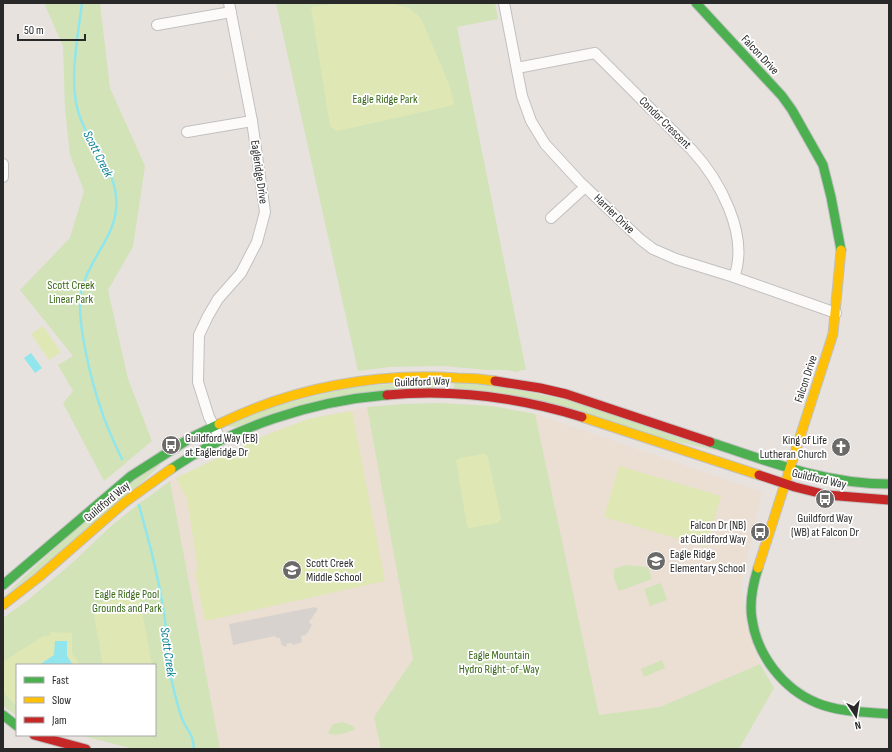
<svg xmlns="http://www.w3.org/2000/svg" width="892" height="752" font-family="'Sofia Sans Condensed',sans-serif">
  <rect width="100%" height="100%" fill="#e8e2df"/>
  <g fill="#ebded3">
    <path d="M367,407L413,659L374,717L381,749H220L170,481L259,439L272,431L322,416Z"/>
    <path d="M535,414L762,492L741,584L746,620L760,664L660,707L599,715Z"/>
  </g>
  <g fill="#d2e3b7">
    <path d="M44,3H100L110,88L145,166L133,247L108,290L128,379L152,441L104,481L63,403L73,391L58,365L73,356L20,290L70,238L84,191L70,155L65,109L63,46Z"/>
    <path d="M276,3H495L498,19L457,27L526,370H521L517,372L505,370H486L443,366L390,367L358,371Z"/>
    <path d="M433,381V388L244,426L229,427L228,425L272,407L351,387Z"/>
    <path d="M454,382L486,384L574,401L717,451L454,389Z"/>
    <path d="M440,403L492,406L535,414L599,715L660,707L760,664L774,688L739,749H381L374,717L413,659L367,407L402,404Z"/>
    <path d="M159,462L160,465C111,512 58,556 3,597L57,546L105,503Z"/>
    <path d="M170,481L220,749H134L79,735H155V665H17V716L3,706V618L28,600L71,564L110,527L141,502L150,496Z"/>
    <path d="M626,565L648,567L652,579L619,591L614,579V569Z"/>
    <path d="M661,583L667,600L650,606L644,589Z"/>
    <path d="M662,660L665,668L644,677L641,669Z"/>
    <path d="M343,722L353,726L355,729C348,733 335,737 328,733L333,724Z"/>
  </g>
  <g fill="#dfe8b4">
    <path d="M340,3L392,4L409,8L421,18L450,87L454,105L337,131L330,126L311,7Z"/>
    <path d="M43,326L61,352L49,360L31,334Z"/>
    <path d="M352,411L385,581L205,621L195,571L198,570L187,499L176,478L259,438L308,419Z"/>
    <path d="M484,454L487,455L488,458L501,519L498,523L469,528L467,525L456,461L459,458Z"/>
    <path d="M619,466L721,496L706,547L604,517Z"/>
    <path d="M139,596L152,665H103L92,604Z"/>
    <path d="M50,632L72,633V652L80,665H17V705C0,694 3,687 3,667L5,666L3,662L43,636H50Z"/>
  </g>
  <path fill="#d8d2cf" d="M315,607L318,609L309,622L312,625L306,635L301,636L302,642L293,645L292,643L286,644L287,646L284,647V645L282,646L280,638H277L275,636L233,645L229,624Z"/>
  <g fill="#90e6ec">
    <path d="M31,353L42,368L35,373L24,358Z"/>
    <path d="M55,641H67V656L73,665H39L54,655Z"/>
  </g>
  <g fill="none" stroke-linecap="round" stroke-linejoin="round">
    <g stroke="#90e6ec" stroke-width="2.5">
      <path d="M82,3C78,35 69,80 78,111C80,118 83,125 86,131C96,154 113,168 116,196C120,234 91,254 82,288C74,315 92,384 102,412C107,428 115,444 122,459"/>
      <path d="M139,505C150,545 161,586 166,628C168,644 167,660 171,677C173,687 179,712 183,721C189,733 193,734 194,749"/>
    </g>
    <defs>
      <g id="street">
        <path d="M504,3L522,96L531,121L545,144L556,156L579,181L640,239L653,249L676,259L734,277L836,313"/>
        <path d="M157,25L231,12"/>
        <path d="M517,68L595,53L691,149C719,179 750,235 734,277"/>
        <path d="M187,132L252,121"/>
        <path d="M3,164V177"/>
        <path d="M551,218L585,187"/>
        <path d="M221,440L209,417L198,382L199,335L208,316L218,299L241,273L257,242L265,212L252,121L229,3"/>
      </g>
      <g id="fast">
        <path d="M696,3L782,96L792,110L823,165L831,197L841,250"/>
        <path d="M710,442C769,462 826,484 889,484"/>
        <path d="M171,469C233,427 312,401 387,395"/>
        <path d="M758,568C753,584 749,602 752,619C757,655 783,689 817,703C839,712 865,712 889,714"/>
        <path d="M3,585L131,476L192,437L219,424"/>
        <path d="M3,715L17,726"/>
      </g>
      <g id="slow">
        <path d="M582,417L759,475"/>
        <path d="M219,424C292,388 377,372 458,378C471,378 483,379 495,381"/>
        <path d="M758,568L833,334L841,250"/>
        <path d="M3,605L39,577L125,502L171,469"/>
      </g>
      <g id="jam">
        <path d="M495,381L540,388L566,394L710,442"/>
        <path d="M387,395C454,389 518,397 582,417"/>
        <path d="M759,475L795,487L827,495L889,500"/>
        <path d="M34,735L86,749"/>
      </g>
    </defs>
    <use href="#street" stroke="#c1c0c1" stroke-width="12"/>
    <use href="#fast" stroke="#c1c0c1" stroke-width="11"/>
    <use href="#slow" stroke="#c1c0c1" stroke-width="11"/>
    <use href="#jam" stroke="#c1c0c1" stroke-width="11"/>
    <use href="#street" stroke="#fcfbfa" stroke-width="10"/>
    <use href="#fast" stroke="#4caf50" stroke-width="9"/>
    <use href="#slow" stroke="#ffc107" stroke-width="9"/>
    <use href="#jam" stroke="#c62828" stroke-width="9"/>
  </g>
  <defs>
    <symbol id="bus-disc" viewBox="-11 -11 22 22"><circle r="9.5" fill="#6c6a69" stroke="#fff"/><path d="M-5-6H5V4H4V6H2V4H-2V6H-4V4H-5ZM-3.5-4V0h7V-4ZM-3.5 1.2v1.5H-2V1.2ZM2 1.2v1.5H3.5V1.2Z" fill="#fff"/></symbol>
    <symbol id="church-disc" viewBox="-11 -11 22 22"><circle r="9.5" fill="#6c6a69" stroke="#fff"/><path d="M-1.2-6h2.4v3.5h3.3v2.4h-3.3V6h-2.4V-.1h-3.3v-2.4h3.3Z" fill="#fff"/></symbol>
    <symbol id="school-disc" viewBox="-11 -11 22 22"><circle r="9.5" fill="#6c6a69" stroke="#fff"/><path d="M0-5L7-2L0 1L-7-2ZM-4 1L0 2.5L4 1V4Q0 6-4 4Z" fill="#fff"/></symbol>
  </defs>
  <g fill-rule="evenodd">
    <use href="#bus-disc" x="160" y="434" width="22" height="22"/>
    <use href="#church-disc" x="830" y="436" width="22" height="22"/>
    <use href="#bus-disc" x="814" y="488" width="22" height="22"/>
    <use href="#bus-disc" x="749" y="521" width="22" height="22"/>
    <use href="#school-disc" x="645" y="550" width="22" height="22"/>
    <use href="#school-disc" x="281" y="559" width="22" height="22"/>
  </g>
  <g text-anchor="middle" dominant-baseline="central" stroke-width="3.5" stroke-linejoin="round" paint-order="stroke">
    <g font-size="12" fill="#292929" stroke="#fff">
      <text transform="translate(760 55) rotate(47)">Falcon Drive</text>
      <text transform="translate(665 123) rotate(45)">Condor Crescent</text>
      <text transform="translate(259 172) rotate(82)">Eagleridge Drive</text>
      <text transform="translate(614 214) rotate(44)">Harrier Drive</text>
      <text transform="translate(806 379) rotate(-72)">Falcon Drive</text>
      <text transform="translate(422 382) rotate(-2)">Guildford Way</text>
      <text transform="translate(819 479) rotate(13)">Guildford Way</text>
      <text transform="translate(107 502) rotate(-40)">Guildford Way</text>
    </g>
    <g font-size="12" fill="#386818" stroke="#fff">
      <text x="385" y="99">Eagle Ridge Park</text>
      <text x="71" y="285">Scott Creek<tspan x="71" dy="14">Linear Park</tspan></text>
      <text x="127" y="594">Eagle Ridge Pool<tspan x="127" dy="14">Grounds and Park</tspan></text>
      <text x="499" y="655">Eagle Mountain<tspan x="499" dy="14">Hydro Right-of-Way</tspan></text>
    </g>
    <g font-size="12" fill="#292929" stroke="#fff" text-anchor="start">
      <text x="185" y="438">Guildford Way (EB)<tspan x="185" dy="14">at Eagleridge Dr</tspan></text>
      <text x="827" y="440" text-anchor="end">King of Life<tspan x="827" dy="14">Lutheran Church</tspan></text>
      <text x="825" y="518" text-anchor="middle">Guildford Way<tspan x="825" dy="14">(WB) at Falcon Dr</tspan></text>
      <text x="746" y="525" text-anchor="end">Falcon Dr (NB)<tspan x="746" dy="14">at Guildford Way</tspan></text>
      <text x="670" y="554">Eagle Ridge<tspan x="670" dy="14">Elementary School</tspan></text>
      <text x="306" y="563">Scott Creek<tspan x="306" dy="14">Middle School</tspan></text>
    </g>
    <g font-size="13" font-style="italic" fill="#0a8096" stroke="#fff">
      <text transform="translate(98 154) rotate(63)">Scott Creek</text>
      <text transform="translate(168 652) rotate(82)">Scott Creek</text>
    </g>
  </g>
  <rect width="892" height="752" fill="none" stroke="#292929" stroke-width="8"/>
  <rect x="16" y="664" width="140" height="72" fill="#ffffff" stroke="#a9a9a9"/>
  <rect x="24" y="677" width="20" height="6" fill="#4caf50" stroke="#a9a9a9"/>
  <text x="52" y="684" font-size="12" fill="#292929">Fast</text>
  <rect x="24" y="697" width="20" height="6" fill="#ffc107" stroke="#a9a9a9"/>
  <text x="52" y="704" font-size="12" fill="#292929">Slow</text>
  <rect x="24" y="717" width="20" height="6" fill="#c62828" stroke="#a9a9a9"/>
  <text x="52" y="724" font-size="12" fill="#292929">Jam</text>
  <g transform="translate(856 716) rotate(168)" stroke="#ffffff" stroke-width="3" paint-order="stroke">
  <path d="M0-3L7 15L0 10L-7 15Z" fill="#292929"/>
  <text y="-6" font-size="11" font-weight="bold" text-anchor="middle" fill="#292929">N</text>
  </g>
  <path d="M18 34v6h67v-6" fill="none" stroke="#292929" stroke-width="2"/>
  <text x="24" y="34" font-size="12" fill="#292929" stroke="#ffffff" stroke-width="3" paint-order="stroke">50 m</text>
</svg>
